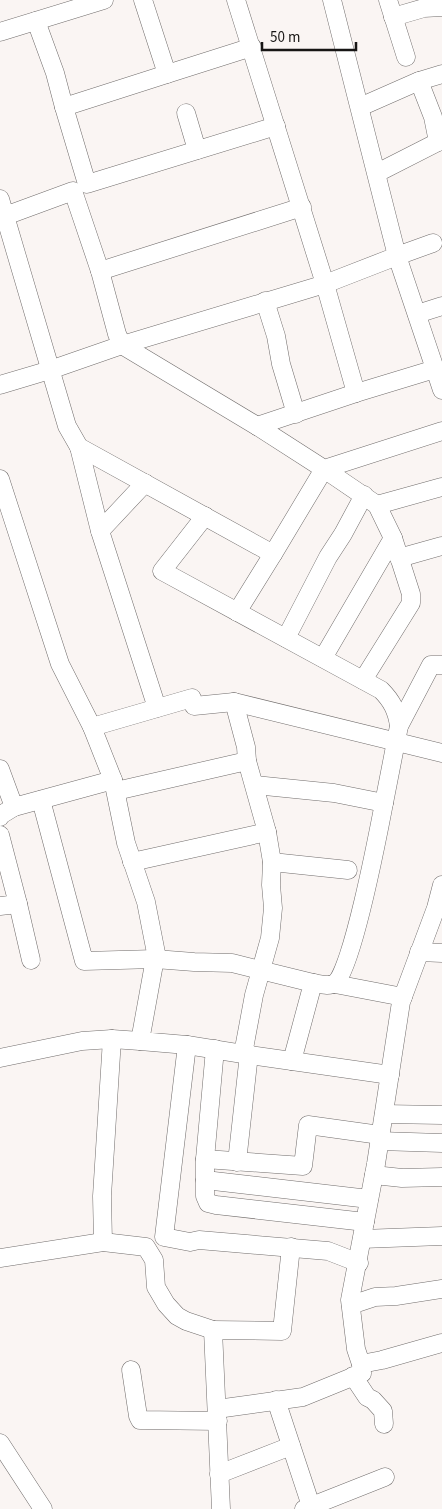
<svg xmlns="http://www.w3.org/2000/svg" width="442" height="1509" font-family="'Source Sans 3',sans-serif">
  <rect width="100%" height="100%" fill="#faf5f3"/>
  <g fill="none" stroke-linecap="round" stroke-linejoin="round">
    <defs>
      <g id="minor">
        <path d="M143,0L167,74L252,47"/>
        <path d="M236,0L325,284L356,393L435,369L397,256L433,243"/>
        <path d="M388,0L406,57"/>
        <path d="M393,17L424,8L442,7"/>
        <path d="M36,21L55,73L64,107"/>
        <path d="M0,32L104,0"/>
        <path d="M167,74L64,107L87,184L276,126"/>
        <path d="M419,81L442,74"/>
        <path d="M360,107L419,81L433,117L438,142L442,141"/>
        <path d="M186,113L197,150"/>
        <path d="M377,173L438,142"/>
        <path d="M0,199L5,216L73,191L100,271L117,334L122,345L257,426"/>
        <path d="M5,216L67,426L79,447L273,554L324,469L377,505L393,538L323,658"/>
        <path d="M100,271L302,207"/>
        <path d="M265,301L276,336L281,364L296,414"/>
        <path d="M417,314L442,306"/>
        <path d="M435,369L442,390"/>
        <path d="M0,385L50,370L122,345L325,284L397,256L332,0"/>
        <path d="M356,393L257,426L324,469L442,431"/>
        <path d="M79,447L100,531L145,483"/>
        <path d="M0,479L60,664L92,727L113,780L126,843L146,902L156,953L140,1041L187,1045L243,1054L254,995L270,938L273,908L271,885L272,862L267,832L247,761L116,791"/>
        <path d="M377,505L442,487"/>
        <path d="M205,516L162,571L381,690C392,701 397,711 399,726"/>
        <path d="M100,531L157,708"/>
        <path d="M399,558L442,546"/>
        <path d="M237,612L273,554"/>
        <path d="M286,638L328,557L343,534L364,495"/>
        <path d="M363,680L411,603V594L393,538"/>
        <path d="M234,702L246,747L247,761"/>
        <path d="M194,706L234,702L442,753"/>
        <path d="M92,727L192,698"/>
        <path d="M0,769L14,807L113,780"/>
        <path d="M255,785L334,793L384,803C379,829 352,972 335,983C329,987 320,984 313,983"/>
        <path d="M41,800L84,961L155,959L194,962L232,963L313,983L292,1061"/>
        <path d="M384,803L399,726L431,665H442"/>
        <path d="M0,817L1,815L14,807"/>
        <path d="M0,835L18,904L0,906"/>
        <path d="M132,862L267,832"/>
        <path d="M272,862L348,870"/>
        <path d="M18,904L31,960"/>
        <path d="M419,952L442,953"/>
        <path d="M335,984L403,997"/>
        <path d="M187,1045L164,1237L190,1242L199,1240L328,1251L359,1263"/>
        <path d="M215,1049L205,1159V1196L208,1203L216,1205L365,1222"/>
        <path d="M243,1054L390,1075"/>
        <path d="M0,1058L82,1041L112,1039L140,1041"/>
        <path d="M384,1114L442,1115"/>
        <path d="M379,1141L442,1143"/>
        <path d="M205,1159L303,1166L308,1125L380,1135"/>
        <path d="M237,1162L249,1054"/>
        <path d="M374,1175L402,1178L442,1177"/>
        <path d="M205,1180L369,1199"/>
        <path d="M362,1239L442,1236"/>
        <path d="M103,1242L102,1196L112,1039"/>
        <path d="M0,1258L103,1242L146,1247L154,1260L156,1287L166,1304L177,1316L186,1321L213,1330"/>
        <path d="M351,1305L375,1297L396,1296L442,1289"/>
        <path d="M361,1364L382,1360L442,1343"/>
        <path d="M131,1370L138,1416L140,1420L218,1421"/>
        <path d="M353,1376L367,1397L373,1400L383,1411L384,1424"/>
        <path d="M276,1400L312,1509"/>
        <path d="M217,1409L303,1397L362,1373L361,1364L356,1349L350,1300L376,1164L401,1002L436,908L442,885"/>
        <path d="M0,1443L43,1509"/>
        <path d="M219,1474L291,1446"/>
        <path d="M221,1509L213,1330L282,1331L291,1247"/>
        <path d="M304,1509L385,1477"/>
      </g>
    </defs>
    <use href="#minor" stroke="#716d6c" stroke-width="19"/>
    <use href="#minor" stroke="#fff" stroke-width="18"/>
  </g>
  <path d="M262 42v8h94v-8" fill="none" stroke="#171514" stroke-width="2.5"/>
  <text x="270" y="42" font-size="15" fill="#171514" stroke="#faf5f3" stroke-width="4" paint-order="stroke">50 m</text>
</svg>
